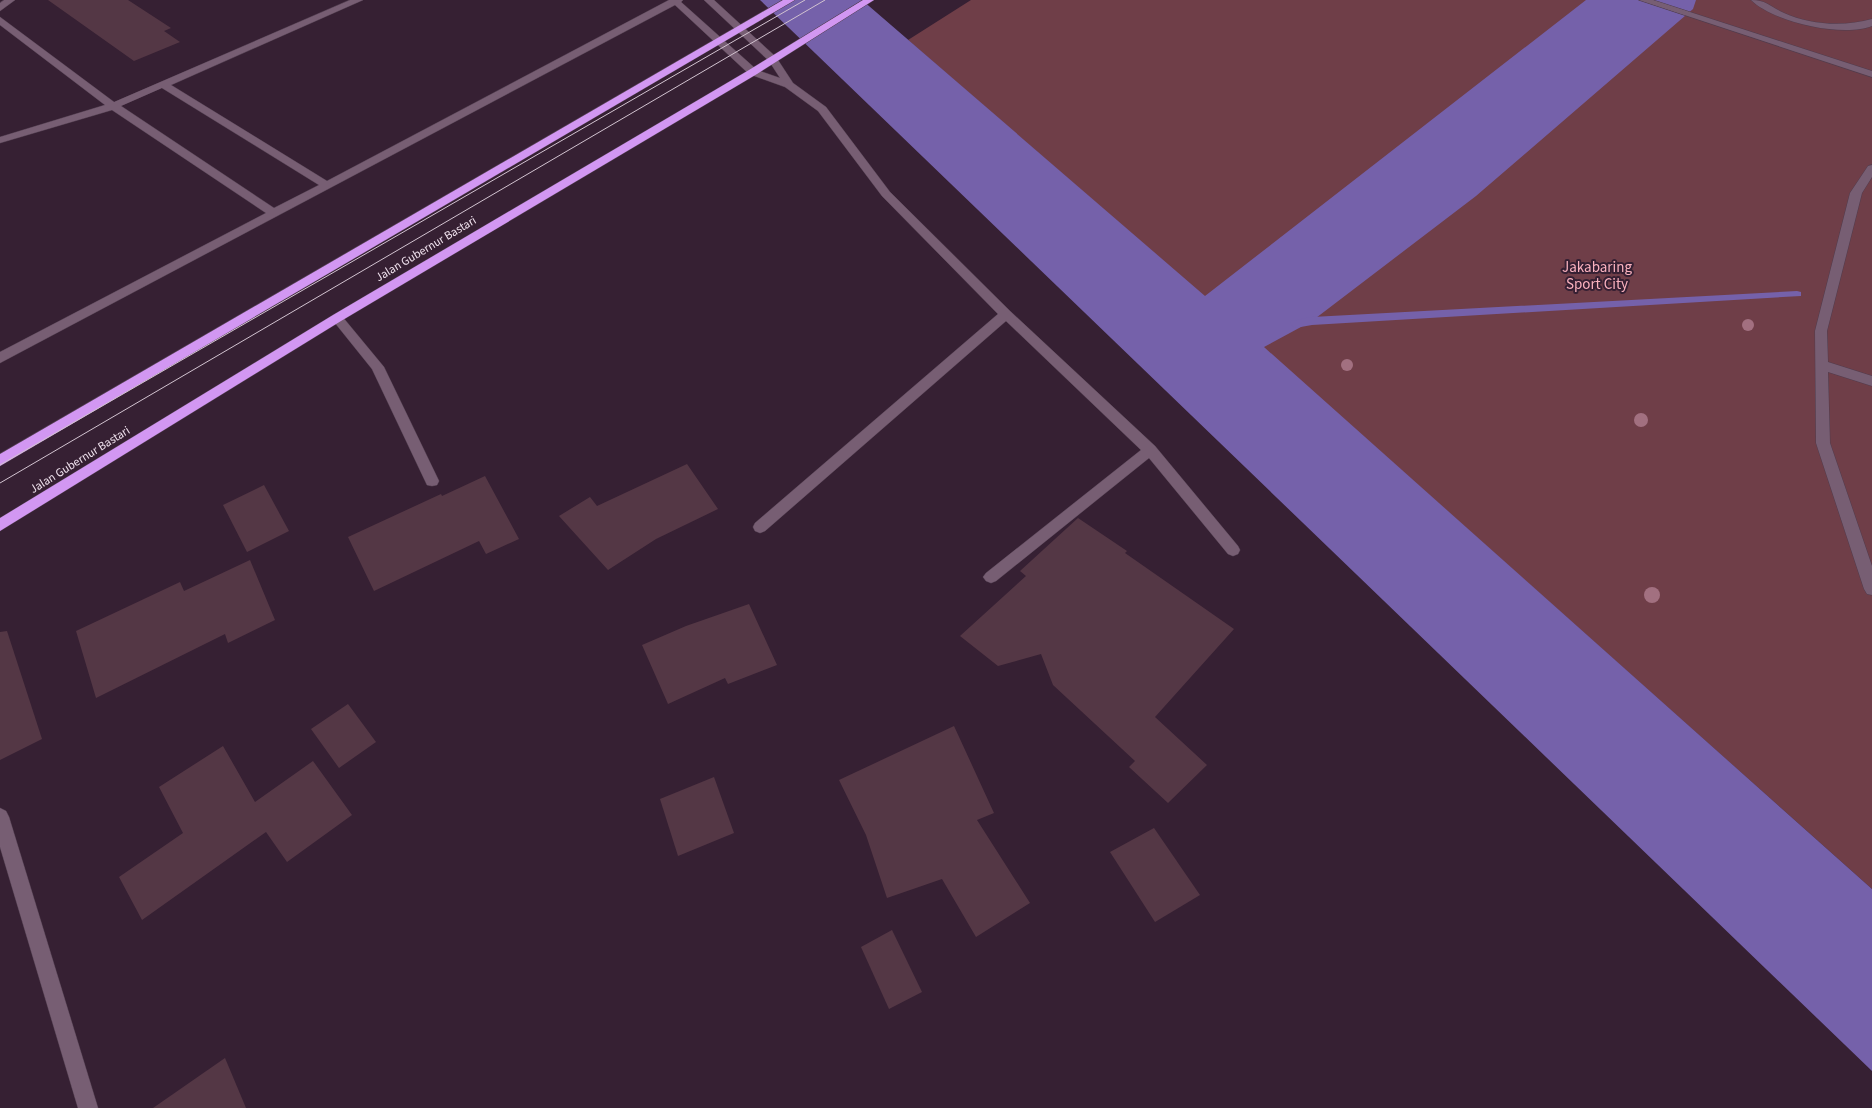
<svg xmlns="http://www.w3.org/2000/svg" width="1872" height="1108" font-family="'Source Sans 3',sans-serif">
  <rect width="100%" height="100%" fill="#362033"/>
  <path fill="#6f3e48" d="M971,0H1872V889L1263,347L908,40Z"/>
  <path fill="#7561aa" d="M760,0H862L1205,296L1586,0H1696L1693,9L1476,196L1312,321L1264,347L1872,889V1071Z"/>
  <g fill="none" stroke-linecap="round" stroke-linejoin="round">
    <path fill="#7561aa" fill-rule="evenodd" d="M1797,291L1801,292V296L1312,325L1295,328L1290,324L1291,321L1312,317Z"/>
  </g>
  <g fill="#543745">
    <path d="M48,0H128L171,28L164,31L180,42L134,61Z"/>
    <path d="M687,464L718,509L656,539L608,570L559,516L590,497L597,506Z"/>
    <path d="M485,476L519,539L486,554L479,541L374,591L348,537L441,494L442,496Z"/>
    <path d="M264,485L289,531L247,552L223,505Z"/>
    <path d="M1078,518L1127,551L1125,553L1234,629L1155,717L1207,765L1168,803L1129,767L1135,761L1053,685L1041,654L998,666L960,636L1026,576L1020,571Z"/>
    <path d="M250,560L275,620L228,643L225,634L96,698L76,631L180,582L184,591Z"/>
    <path d="M749,604L777,665L728,684L725,678L668,704L642,645L686,626Z"/>
    <path d="M7,631L42,739L0,760V632Z"/>
    <path d="M348,704L376,742L339,768L311,729Z"/>
    <path d="M954,726L994,813L977,820L1030,903L976,937L942,879L887,898L866,835L839,780Z"/>
    <path d="M223,746L255,802L313,761L352,815L287,862L266,832L142,920L119,877L183,833L159,787Z"/>
    <path d="M714,777L734,833L678,856L660,799Z"/>
    <path d="M1154,828L1200,895L1155,922L1110,852Z"/>
    <path d="M892,930L922,992L889,1009L861,947Z"/>
    <path d="M225,1058L246,1108H153Z"/>
  </g>
  <g fill="none" stroke-linecap="round" stroke-linejoin="round">
    <defs>
      <g id="minor">
        <path d="M4,0H15L0,11V3Z"/>
        <path d="M350,0H363L171,85L327,181L669,0H683L681,2L757,70L780,78L769,61L704,0H714L776,57L793,83L826,107L890,192L1010,311L1155,446L1238,546L1240,550L1238,554L1233,556L1228,554L1149,458L996,581L991,583L986,581L983,577L986,573L1141,450L1006,321L765,531L760,533L755,531L753,527L755,523L998,314L882,196L818,111L785,87L749,74L675,5L0,363V352L266,213L112,110L0,143V137L105,105L0,25V17L114,102ZM162,88L319,185L274,208L121,106Z"/>
        <path d="M1639,0H1653L1872,71V77Z"/>
        <path d="M1751,0C1767,0 1770,7 1784,13C1810,25 1844,27 1872,19V26C1843,38 1773,22 1751,0Z"/>
        <path d="M1872,165V177L1862,193L1827,331L1828,362L1872,376V386L1828,372L1830,443L1872,566V595L1867,594L1864,589L1816,443L1815,331L1850,193L1868,166Z"/>
        <path d="M337,314L341,315L384,367L439,481L437,485L432,486L427,485L372,369L331,318Z"/>
        <path d="M0,808L6,811L9,817L98,1108H78L0,847Z"/>
      </g>
      <g id="highway">
        <path d="M783,0H795L0,466V454Z"/>
        <path d="M863,0H874L757,74L341,321L0,531V518L333,315L749,70Z"/>
      </g>
    </defs>
    <use href="#minor" stroke="#503d4e" stroke-width="1"/>
    <use href="#highway" stroke="#503d4e" stroke-width="1"/>
    <use href="#minor" fill="#775e73" fill-rule="evenodd"/>
    <use href="#highway" fill="#d297f2" fill-rule="evenodd"/>
    <g stroke="#d2c3d0" stroke-width="1">
      <path d="M0,465L805,0"/>
      <path d="M0,483L825,0"/>
    </g>
  </g>
  <g fill="#a27080">
    <circle cx="1748" cy="325" r="6"/>
    <circle cx="1347" cy="365" r="6"/>
    <circle cx="1641" cy="420" r="7"/>
    <circle cx="1652" cy="595" r="8"/>
  </g>
  <g text-anchor="middle" dominant-baseline="central" stroke-width="4" stroke-linejoin="round" paint-order="stroke">
    <g font-size="12" fill="#f0e2ee" stroke="#362033">
      <text transform="translate(426 249) rotate(-31)">Jalan Gubernur Bastari</text>
      <text transform="translate(80 460) rotate(-32)">Jalan Gubernur Bastari</text>
    </g>
    <g font-size="15" fill="#fbb2bf" stroke="#362033">
      <text x="1597" y="267">Jakabaring<tspan x="1597" dy="17">Sport City</tspan></text>
    </g>
  </g>
</svg>
